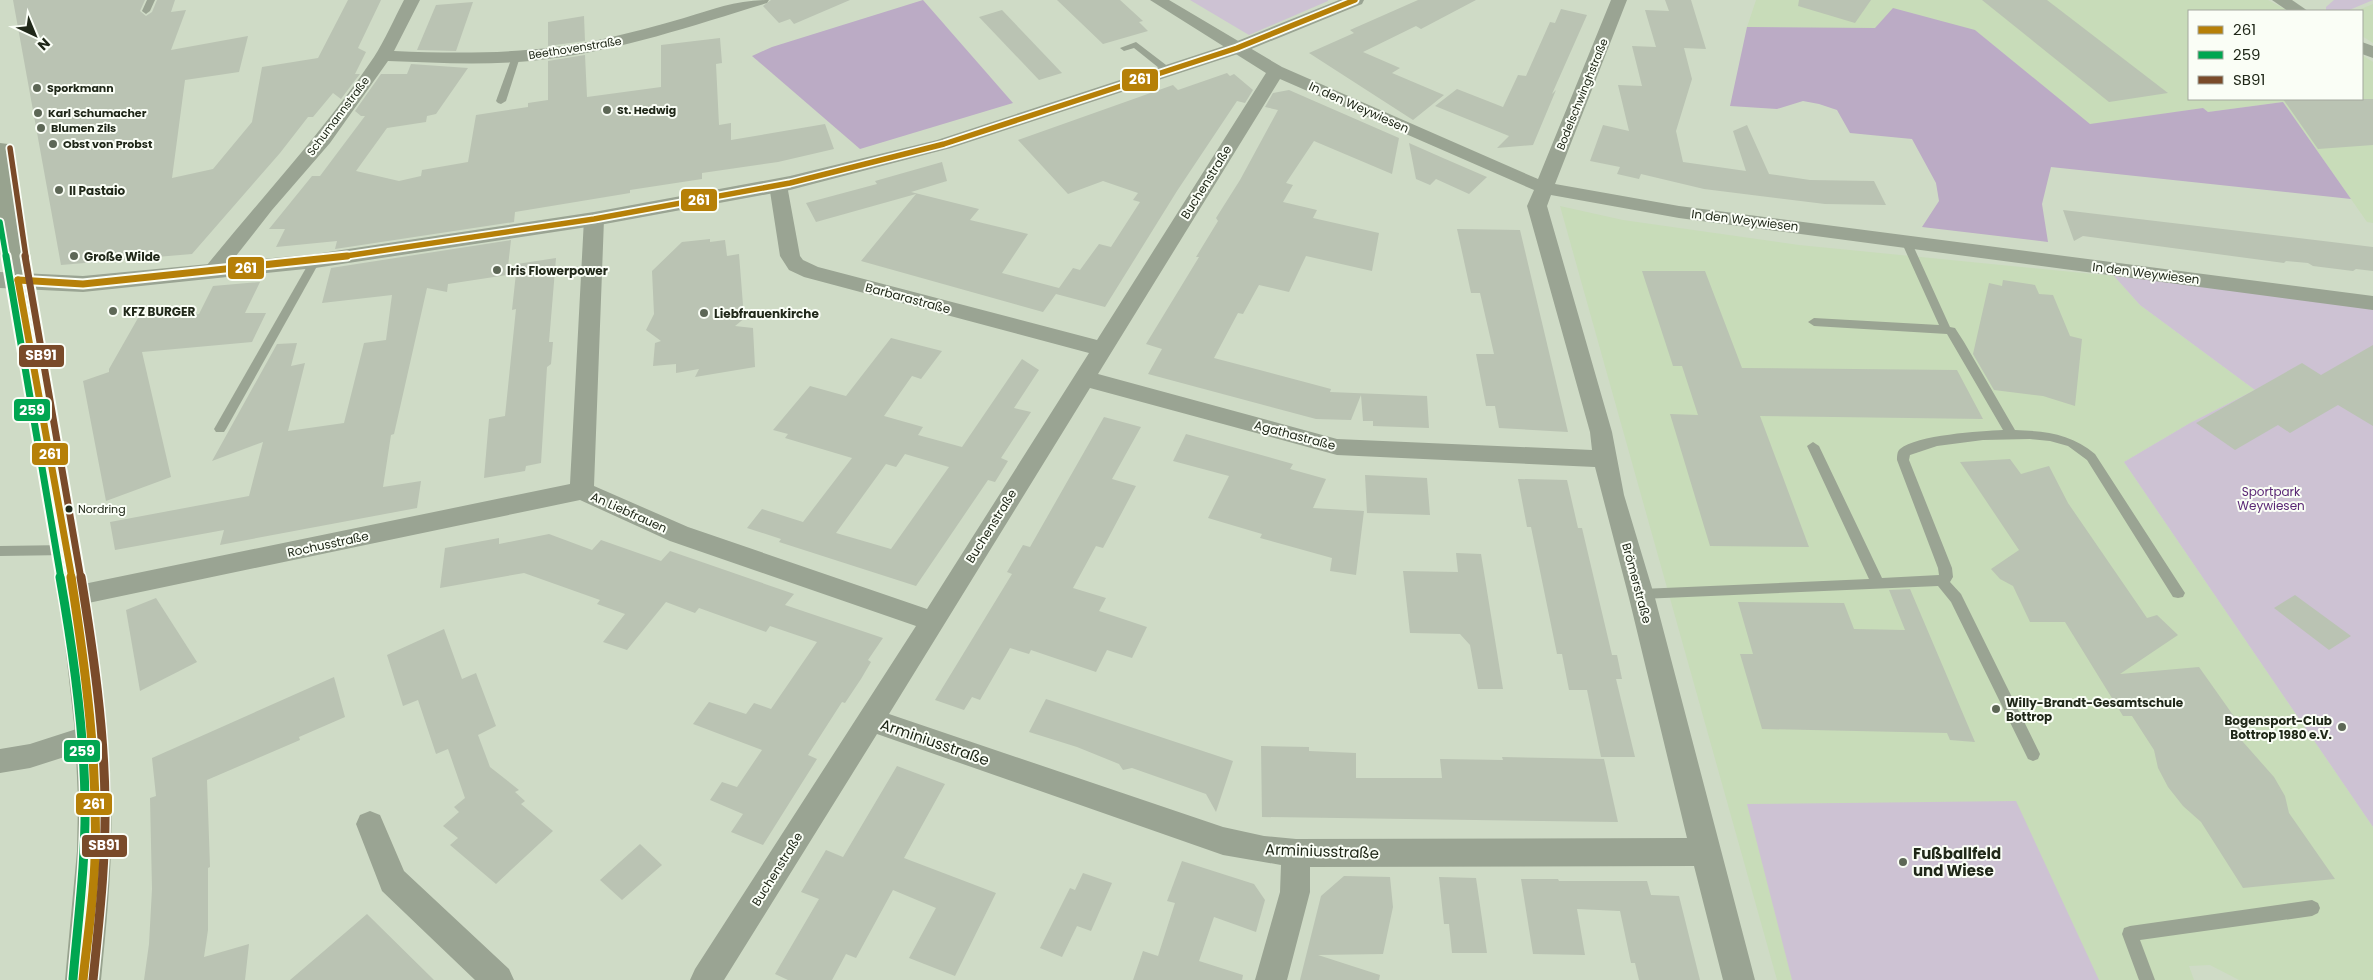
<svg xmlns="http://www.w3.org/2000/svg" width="2373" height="980" font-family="Poppins,sans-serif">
  <rect width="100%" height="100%" fill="#cfdbc6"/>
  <g fill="#c8dcb9">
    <path d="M1756,0H2268L2289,11H2189V99H2362V55L2373,62V223L2367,222L2283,102L2208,112L2203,108L2090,125L1975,30L1747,27Z"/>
    <path d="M2373,4V43L2362,36V11H2356Z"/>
    <path d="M1560,206L1623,220L1799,245L2114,276L2140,305L2255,390L2190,423L2124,462L2373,827V980H2239L2210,965L2189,966L2194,980H1777Z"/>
  </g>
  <g fill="#cdc2d3">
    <path d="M1190,0H1328V1L1249,35Z"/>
    <path d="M2334,0H2373L2347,11H2326V7Z"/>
    <path d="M2114,276L2373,305V827L2124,462L2190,423L2255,390L2140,305Z"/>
    <path d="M2016,801L2099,980H1792L1747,804Z"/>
  </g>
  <g fill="#bbabc5">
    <path d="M923,0L1013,103L860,149L752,56L772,47Z"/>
    <path d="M1893,8L1975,30L2090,124L2203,108L2208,112L2283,102L2351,199L2051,167L2042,204L2048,242L1922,227L1939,201L1936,183L1912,139L1850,133L1837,110L1819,104L1803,101L1777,109L1730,106L1747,27L1875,28Z"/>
  </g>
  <g fill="#bac3b3" fill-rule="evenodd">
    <path d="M13,0H145L140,11L146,16L152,12L157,0H175L171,12L186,10L171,50L248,36L239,72L185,80L172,178L213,169L252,122L262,67L318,58L348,0H381L358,48L366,52L355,74H360L353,83L341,99L333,93L313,117H308L280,153L192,254L61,265Z"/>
    <path d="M771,0H850L794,24L790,19L779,23L763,6Z"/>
    <path d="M1057,0H1120L1143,21L1139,22L1148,31L1103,44Z"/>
    <path d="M1418,0H1476L1421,29L1416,26L1363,52L1400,68L1392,73L1444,95L1413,120L1309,53L1354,33L1350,30Z"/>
    <path d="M1665,0H1691L1706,49L1684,48L1692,79L1676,131L1683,162L1746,171L1733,131L1747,125L1769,174L1810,180L1874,181L1886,205L1825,204L1704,189L1641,174L1639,179L1617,174L1620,167L1590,161L1603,125L1629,131L1618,85L1642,86L1632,46L1656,47L1645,10L1669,11Z"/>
    <path d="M1799,0H1871L1855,23L1798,6Z"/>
    <path d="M1982,0H2047L2168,93L2109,102Z"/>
    <path d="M473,2L456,51L417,50L436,5Z"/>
    <path d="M1561,9L1587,15L1552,94L1556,90L1533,145L1497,148L1509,136L1435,106L1457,89L1503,107L1518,75L1526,76L1550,22L1555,23Z"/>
    <path d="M1002,10L1062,73L1039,80L979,17Z"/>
    <path d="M584,16L585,41L548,46V22Z"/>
    <path d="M720,38L722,63L716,64L719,125L731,123V140L825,124L834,149L778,162L702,173V179L630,190V193L515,212L514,222L335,249L337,241L276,247L285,229H269L312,176H320L365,116H361L355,111L381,74H407L411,64L468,68L436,114L427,116L426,122L387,128L356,171L399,181L421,176L422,170L468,162L476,115L528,107V103L548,100V61L585,55L587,97L661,87V45Z"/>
    <path d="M1227,73L1230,76L1234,74L1253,90L1245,103L1237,101L1177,191L1105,307L1056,294L1043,312L861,261L916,194L816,222L806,203L877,184L875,181L942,162L947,181L911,192L979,209L970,220L1028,234L1002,273L1059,288L1073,268L1080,270L1099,244L1111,247L1140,202L1133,200L1138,193L1103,181L1068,194L1018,140L1173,85L1178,90Z"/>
    <path d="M1289,90L1399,138L1392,174L1314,141L1286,183L1293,185L1283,202L1317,210L1313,218L1379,233L1372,271L1306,256L1289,292L1259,285L1243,314L1238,313L1214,358L1331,389L1330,392L1427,396L1429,428L1373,426V421H1363L1361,395L1351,420L1316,419L1148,374L1162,349L1146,344L1199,257H1196L1218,221L1216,218L1240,180L1278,110L1265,107L1273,93Z"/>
    <path d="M2283,99H2373V145L2318,149Z"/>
    <path d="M1409,143L1443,158L1487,177L1469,194L1436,179L1430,185L1416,179Z"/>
    <path d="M2063,210L2373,247V271L2356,269L2353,271L2313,266L2308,263L2286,261L2284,263L2083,236L2074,241Z"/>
    <path d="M1457,229L1520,230L1568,432L1499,428L1495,406H1486L1476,354H1494L1480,293H1471Z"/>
    <path d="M710,239V242L725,240L727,256L739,254L743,305L741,309L751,313L735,326L753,328L755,367L695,377L699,369L676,373V364L653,366L655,343L661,341L646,330L654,314L652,271L682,242Z"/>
    <path d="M511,240L507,275L448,284L447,292L427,288L394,434L391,435L383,487L421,481L417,508L220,545L224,530L115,550L110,522L249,496L263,442L212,461L277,344L297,343L291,366L305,363L288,431L344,423L364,343L386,340L392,295L322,303L331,268Z"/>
    <path d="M556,258L549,342H553L551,364L547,367L541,463L526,466L525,471L484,478L489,419L505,416L516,309L512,310L517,264Z"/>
    <path d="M1642,271H1705L1742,368L1957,370L1983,419L1760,416L1809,547L1710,546L1670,414L1698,415L1682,366H1673Z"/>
    <path d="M2003,280L2035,285L2039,294L2053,295L2070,336L2082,339L2075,406L2043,396L1994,390L1973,354L1989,283L2002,286Z"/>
    <path d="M260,282L245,313H266L252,342L142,352L171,477L106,501L83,381L109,372V369L138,318L199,314L213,286Z"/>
    <path d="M891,338L942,351L921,379L912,376L884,416L923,427L918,435L962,447L1022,359L1039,370L1014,408L1031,412L1001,458L1008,461L995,482L988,480L916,586L779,542L781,539L747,528L762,509L803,522L852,458L785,438L788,434L773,430L810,386L846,396ZM905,454L949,467L891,549L836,533L886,464L896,467Z"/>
    <path d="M2373,345V426L2338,405L2290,433L2278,425L2235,450L2196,423L2302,363L2321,375Z"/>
    <path d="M1104,417L1141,427L1112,479L1136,486L1103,548L1096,546L1073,588L1106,598L1099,611L1147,627L1132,658L1107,650L1096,672L1031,650L1029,654L1010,648L980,700L972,697L964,710L935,700L1012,574L1007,572L1023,545L1030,547Z"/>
    <path d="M1186,434L1293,464L1290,469L1326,479L1313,508L1364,511L1356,575L1330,571L1332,558L1260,538L1262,534L1208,518L1229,476L1173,461Z"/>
    <path d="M2010,459L2021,474L2049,466L2068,503L2147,618L2157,615L2178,635L2120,674L2199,667L2245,732L2236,734L2274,777L2285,796L2289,813L2335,879L2243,888L2201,822L2183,806L2168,787L2158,768L2154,750L2132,716H2123L2065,622H2030L2013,586L2000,579L1991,569L2019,550L1960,462Z"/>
    <path d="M1365,475L1427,478L1430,515L1367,513Z"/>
    <path d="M1518,479L1567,480L1578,528H1582L1612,655H1617L1622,679H1616L1635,757H1601L1587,690H1569L1562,654H1557L1531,527H1527Z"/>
    <path d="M549,534L592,550L601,540L661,561L670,551L794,594L785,605L883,638L868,660L871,662L861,679L845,703L842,702L808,755L817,759L763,845L731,832L743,814L710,800L722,782L737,787L762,750L693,724L709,702L746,714L754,703L771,709L817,642L770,626L766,632L699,608L695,613L666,602L627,650L603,642L625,614L597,604L600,600L524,573L440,588L445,548L499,538V544Z"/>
    <path d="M1456,553L1481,554L1503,689H1478L1470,645L1460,634L1410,633L1403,571L1458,572Z"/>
    <path d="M1910,589L1975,742L1950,740L1947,733L1762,729L1740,654H1753L1738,602L1844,603L1854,629L1905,630L1889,590Z"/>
    <path d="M2295,595L2351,636L2329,650L2274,608Z"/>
    <path d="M156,598L197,662L140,691L126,610Z"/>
    <path d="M444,629L462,679L476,673L496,726L478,735L490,767L519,790L515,792L525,801L521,804L553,831L496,884L450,845L458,838L443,826L459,812L454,807L465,798L448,749L436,754L418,700L403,706L387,655Z"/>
    <path d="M334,677L345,717L299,737L300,740L207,780L210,867L208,868V930L204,957L249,944L245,980H144L149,944L152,889L150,798L156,796L152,758Z"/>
    <path d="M1046,699L1233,761L1216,812L1206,794L1132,768L1123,770L1119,764L1077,747L1029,732Z"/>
    <path d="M1261,746L1309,747V751L1356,753V778H1442L1440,759L1503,760L1502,757L1604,759L1618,822L1262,817Z"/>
    <path d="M897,766L945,784L904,858L996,893L955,976L909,958L936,908L893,890L856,958L846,954L832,980H788L775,974L819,899L801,892L826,850L843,857Z"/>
    <path d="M640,844L662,865L622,900L600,880Z"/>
    <path d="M1182,861L1254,884L1265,900L1256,932L1214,917L1199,961L1243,975L1242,980H1133L1143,951L1158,956L1175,903L1167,901Z"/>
    <path d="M1083,873L1112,883L1091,931L1077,926L1062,957L1040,948L1070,888L1075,890Z"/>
    <path d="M1344,876L1390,877L1393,907L1383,954L1318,955L1380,975L1379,980H1300L1321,896Z"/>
    <path d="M1439,877L1476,878L1487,953H1452L1449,924H1444Z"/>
    <path d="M1521,879H1558L1559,881H1647L1651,895L1679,896L1700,980H1639L1635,963H1631L1620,911L1577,909L1585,955L1533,954Z"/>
    <path d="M367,914L434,980H290L324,951Z"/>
  </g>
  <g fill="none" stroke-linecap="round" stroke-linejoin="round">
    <g fill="#9aa493" fill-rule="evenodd">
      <path d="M147,0H155L150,11L146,14L142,11Z"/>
      <path d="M1136,42L1170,68V72H1164L1134,48L1124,51L1120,48Z"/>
      <path d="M516,54L520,57L506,101L501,104L498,103L496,101L512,57Z"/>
      <path d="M1906,238L1911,241L1950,327L1955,328L1964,342L2015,430C2046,431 2072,434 2095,454L2185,593L2183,597L2178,598L2173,597L2087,460L2068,446L2050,441L2030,439L1983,440L1937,446L1910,455L1909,460L1952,568L1953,577L1950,582L1961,594L2040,754L2038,759L2033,761L2028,759L1951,602L1938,586L1641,599L1636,598L1634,594L1636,590L1641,589L1869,579L1807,446L1813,442L1819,446L1882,578L1939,575L1938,568L1897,460C1897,457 1897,451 1900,449C1916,435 1981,431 2003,430L1947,334L1814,326L1808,322L1814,318L1939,325L1901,241Z"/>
      <path d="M315,258L320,261L226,429L224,432H216L214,429L310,261Z"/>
      <path d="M67,545L72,546L73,550L72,554L67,555L0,556V546Z"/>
      <path d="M2312,900L2318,903L2320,908L2318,913L2312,916L2140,940L2155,980H2139L2122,934L2124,928L2130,926Z"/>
    </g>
    <g fill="#9aa493" fill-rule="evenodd">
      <path d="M404,0H420L394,51C464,54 534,54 603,39C630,33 657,26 684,18C714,9 737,0 769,0L767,3C694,25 622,50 547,59C494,66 441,63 388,61L330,143L272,210L221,275L214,277L207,275L204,270L207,265C263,196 324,131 374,57C385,40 394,19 404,0Z"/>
      <path d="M1150,0H1169L1282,67L1538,179L1611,0H1627L1555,184L1679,206L2373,296V310L1679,218L1551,195L1547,206L1612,432L1624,495L1655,598L1755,980H1723L1694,866L1310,867V892L1287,980H1255L1280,892L1281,865L1223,855L877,734L724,980H690L695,969L916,626L670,541L580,500L74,606L65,603L61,596L65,589L74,586L570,484L584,219L587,215L594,213L601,215L604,219L594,486L688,527L927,609L1089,353L804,277L789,270L780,256L769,185L771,181H785L787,185L800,256L803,260L818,267L1097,340L1266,73ZM1280,79L1534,190L1527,206L1590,432L1592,450L1337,439L1098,374ZM1090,388L1337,455L1595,467L1629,598L1687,838L1296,839L1264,836L1223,827L889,714Z"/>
      <path d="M2272,0H2292L2308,11H2288Z"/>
      <path d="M2362,42L2373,46V58L2362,54Z"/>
      <path d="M92,724L102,727L106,736L102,745L30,768L0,773V749L30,744Z"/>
      <path d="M370,811L380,815L404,871L509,969L514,980H475L382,891L356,824L360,815Z"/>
    </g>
    <path fill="#9aa493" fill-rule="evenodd" d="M1339,0H1364L1362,4L1244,52L951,148L790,190L594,226L315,268L83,292L0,288V272L83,276L315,254L594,212L790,176L937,140L1230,44Z"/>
    <path fill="#98a38f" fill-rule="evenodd" d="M0,143L8,144L11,149C25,248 41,346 60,444C83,562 108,679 111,799C113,859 107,920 101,980H65L77,851L78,800L75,732L61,609L0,231Z"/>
    <defs>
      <path id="bus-1-far2" d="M339,257L594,219L790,183L944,144L1237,48L1355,0"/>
      <g id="bus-1-far1">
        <path d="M18,280L83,284L347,256"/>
        <path d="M18,280L72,579"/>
      </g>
      <path id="bus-1" d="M71,577C86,671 98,764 95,858C94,899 87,940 83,980"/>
      <path id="bus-2-far2" d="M0,222L6,257"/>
      <path id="bus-2-far1" d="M6,256L61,579"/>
      <path id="bus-2" d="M60,577C73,650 84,726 85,801C86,860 78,920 73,979"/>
      <path id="bus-3-far2" d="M10,148L26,257"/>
      <path id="bus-3-far1" d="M25,256L81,579"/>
      <path id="bus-3" d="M81,577C93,651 104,726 105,801C106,861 99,921 93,980"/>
    </defs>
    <use href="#bus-1-far2" stroke="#fafef6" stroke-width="9"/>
    <use href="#bus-1-far1" stroke="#fafef6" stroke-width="11"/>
    <use href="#bus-1" stroke="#fafef6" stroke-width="12"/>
    <use href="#bus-2-far2" stroke="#fafef6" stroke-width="9"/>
    <use href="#bus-2-far1" stroke="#fafef6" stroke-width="11"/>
    <use href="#bus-2" stroke="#fafef6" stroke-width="12"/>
    <use href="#bus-3-far2" stroke="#fafef6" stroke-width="9"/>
    <use href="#bus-3-far1" stroke="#fafef6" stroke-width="11"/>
    <use href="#bus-3" stroke="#fafef6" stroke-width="12"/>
    <use href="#bus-1-far2" stroke="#b68008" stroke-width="5.5"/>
    <use href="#bus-1-far1" stroke="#b68008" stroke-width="7"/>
    <use href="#bus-1" stroke="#b68008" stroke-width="9"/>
    <use href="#bus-2-far2" stroke="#00a651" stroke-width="5.5"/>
    <use href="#bus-2-far1" stroke="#00a651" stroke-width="7"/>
    <use href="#bus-2" stroke="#00a651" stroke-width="9"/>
    <use href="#bus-3-far2" stroke="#7a4b2a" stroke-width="5.5"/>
    <use href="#bus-3-far1" stroke="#7a4b2a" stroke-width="7"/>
    <use href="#bus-3" stroke="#7a4b2a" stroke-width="9"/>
  </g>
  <g fill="#5d6756" stroke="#fafef6" stroke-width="2">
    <circle cx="37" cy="88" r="5"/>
    <circle cx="607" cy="110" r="5"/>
    <circle cx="38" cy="113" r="5"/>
    <circle cx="41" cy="128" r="5"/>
    <circle cx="53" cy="144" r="5"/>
    <circle cx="59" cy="190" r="5"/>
    <circle cx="74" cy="256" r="5"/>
    <circle cx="497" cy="270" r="5"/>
    <circle cx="113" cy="311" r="5"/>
    <circle cx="704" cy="313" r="5"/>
    <circle cx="1996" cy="709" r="5"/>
    <circle cx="2342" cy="727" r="5"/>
    <circle cx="1903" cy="862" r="5"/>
  </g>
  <circle fill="#202819" stroke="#fafef6" stroke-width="2" cx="69" cy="509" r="4.5"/>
  <g text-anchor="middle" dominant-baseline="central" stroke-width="4" stroke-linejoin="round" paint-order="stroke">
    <g font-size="11" fill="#202819" stroke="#fafef6">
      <text transform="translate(575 48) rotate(-9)">Beethovenstraße</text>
      <text transform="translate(1582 94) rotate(-68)">Bodelschwinghstraße</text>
      <text transform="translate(338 116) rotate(-53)">Schumannstraße</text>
    </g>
    <g font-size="11" font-weight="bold" fill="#202819" stroke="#fafef6" text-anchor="start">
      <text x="47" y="88">Sporkmann</text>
      <text x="617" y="110">St. Hedwig</text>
      <text x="48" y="113">Karl Schumacher</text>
      <text x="51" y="128">Blumen Zils</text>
      <text x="63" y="144">Obst von Probst</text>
    </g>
    <g font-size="11" fill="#202819" stroke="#fafef6" text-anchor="start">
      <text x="78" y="509">Nordring</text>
    </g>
    <g font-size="12" fill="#202819" stroke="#fafef6">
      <text transform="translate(1359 107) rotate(24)">In den Weywiesen</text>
      <text transform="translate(1206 182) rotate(-58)">Buchenstraße</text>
      <text transform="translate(1745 220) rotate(7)">In den Weywiesen</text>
      <text transform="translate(2146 273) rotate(7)">In den Weywiesen</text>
      <text transform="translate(908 298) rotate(15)">Barbarastraße</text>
      <text transform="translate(1295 435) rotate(15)">Agathastraße</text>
      <text transform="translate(629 512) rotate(24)">An Liebfrauen</text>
      <text transform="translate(991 526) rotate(-58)">Buchenstraße</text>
      <text transform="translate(328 544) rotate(-12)">Rochusstraße</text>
      <text transform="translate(1637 583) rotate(75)">Brömerstraße</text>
      <text transform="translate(777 869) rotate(-58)">Buchenstraße</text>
    </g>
    <g font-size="12" font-weight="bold" fill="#202819" stroke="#fafef6" text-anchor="start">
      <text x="69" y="190">Il Pastaio</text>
      <text x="84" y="256">Große Wilde</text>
      <text x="507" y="270">Iris Flowerpower</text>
      <text x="123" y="311">KFZ BURGER</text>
      <text x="714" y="313">Liebfrauenkirche</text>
      <text x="2006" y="702">Willy-Brandt-Gesamtschule<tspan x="2006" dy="14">Bottrop</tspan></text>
      <text x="2332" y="720" text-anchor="end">Bogensport-Club<tspan x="2332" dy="14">Bottrop 1980 e.V.</tspan></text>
    </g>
    <g font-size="12" fill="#5a2775" stroke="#fafef6">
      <text x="2271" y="491">Sportpark<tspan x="2271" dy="14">Weywiesen</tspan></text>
    </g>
    <g font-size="15" fill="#202819" stroke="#fafef6">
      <text transform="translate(935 742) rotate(19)">Arminiusstraße</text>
      <text transform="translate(1322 851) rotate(2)">Arminiusstraße</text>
    </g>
    <g font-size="15" font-weight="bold" fill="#202819" stroke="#fafef6" text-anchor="start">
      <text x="1913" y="853">Fußballfeld<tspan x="1913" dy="17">und Wiese</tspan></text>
    </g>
  </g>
  <g stroke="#fafef6" stroke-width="2">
    <rect x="1121" y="68" width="38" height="24" rx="5" fill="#b68008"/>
    <rect x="680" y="188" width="38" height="24" rx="5" fill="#b68008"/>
    <rect x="227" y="256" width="38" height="24" rx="5" fill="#b68008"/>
    <rect x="18" y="344" width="47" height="24" rx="5" fill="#7a4b2a"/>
    <rect x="13" y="398" width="38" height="24" rx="5" fill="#00a651"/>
    <rect x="31" y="442" width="38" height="24" rx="5" fill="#b68008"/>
    <rect x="63" y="739" width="38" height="24" rx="5" fill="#00a651"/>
    <rect x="75" y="792" width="38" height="24" rx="5" fill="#b68008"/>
    <rect x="81" y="834" width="47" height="24" rx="5" fill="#7a4b2a"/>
  </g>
  <g font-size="14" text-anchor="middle" font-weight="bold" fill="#fff">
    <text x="1140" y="84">261</text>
    <text x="699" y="205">261</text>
    <text x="246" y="273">261</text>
    <text x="41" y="360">SB91</text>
    <text x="32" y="415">259</text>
    <text x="50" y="459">261</text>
    <text x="82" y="756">259</text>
    <text x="94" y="809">261</text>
    <text x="104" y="850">SB91</text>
  </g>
  <rect x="2188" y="10" width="175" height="90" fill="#fafef6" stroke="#a3a89e"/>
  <rect x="2198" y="26" width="25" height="8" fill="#b68008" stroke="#a3a89e"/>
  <text x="2233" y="35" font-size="15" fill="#202819">261</text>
  <rect x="2198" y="51" width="25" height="8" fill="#00a651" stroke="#a3a89e"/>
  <text x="2233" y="60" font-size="15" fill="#202819">259</text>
  <rect x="2198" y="76" width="25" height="8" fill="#7a4b2a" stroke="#a3a89e"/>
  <text x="2233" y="85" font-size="15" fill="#202819">SB91</text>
  <g transform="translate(35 35) rotate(136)" stroke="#fafef6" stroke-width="4" paint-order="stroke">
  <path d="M0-4L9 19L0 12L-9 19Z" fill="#202819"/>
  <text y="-8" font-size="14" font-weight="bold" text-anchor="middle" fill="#202819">N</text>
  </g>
</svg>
